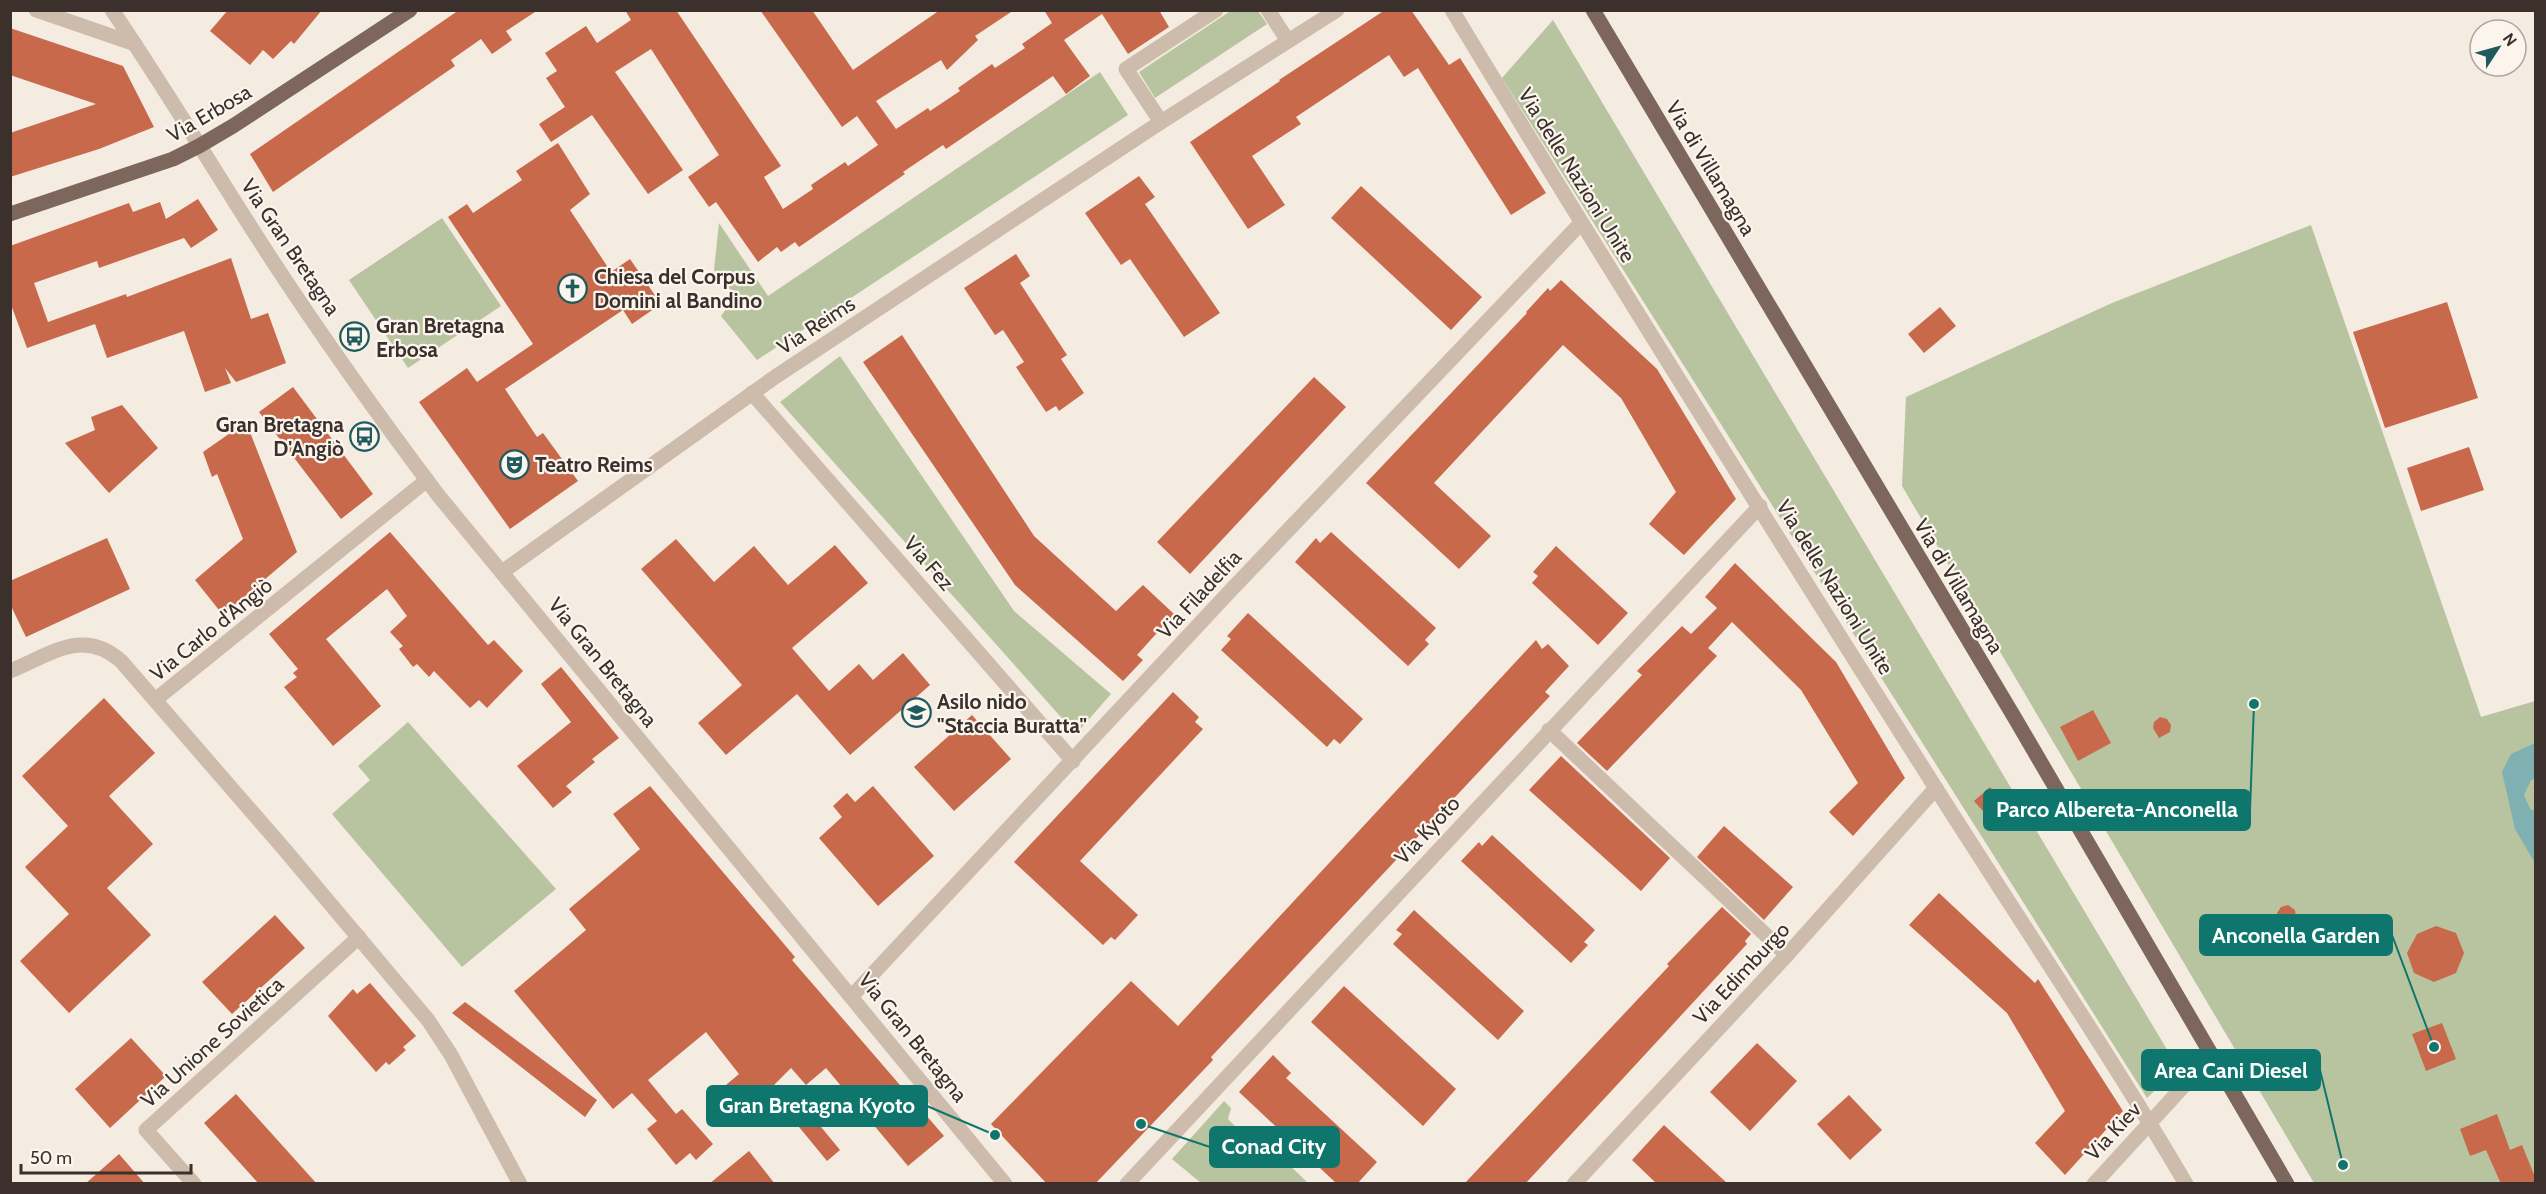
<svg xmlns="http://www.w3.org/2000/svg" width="2546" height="1194" font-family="Cabin,sans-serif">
  <rect width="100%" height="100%" fill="#f4ebe1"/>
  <g fill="#b8c4a0">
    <path d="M1232,10L1258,11L1267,24L1155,98L1139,72Z"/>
    <path d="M1553,20L2178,1068L2147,1098L1502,78Z"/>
    <path d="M1100,72L1128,115L757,360L721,316L736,296L714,270L719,223L768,296Z"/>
    <path d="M442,218L501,306L408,368L349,280Z"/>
    <path d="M2311,225L2481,717L2535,701V1183H2314L1902,486L1906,397L2112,303Z"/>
    <path d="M840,356L1014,611L1111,694L1076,734L780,402Z"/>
    <path d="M408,722L556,889L462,967L332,814L370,780L358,766Z"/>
    <path d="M1224,1101L1231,1108L1228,1119L1256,1148L1259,1136L1308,1183H1201L1172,1159Z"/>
  </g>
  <path fill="#7fb0b2" d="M2535,743V779L2531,780L2524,795L2530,809L2535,811V863L2515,829L2502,772L2511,754Z"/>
  <g fill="#c8694b">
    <path d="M228,10H322L294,44L291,41L273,59L263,50L250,65L210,31Z"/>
    <path d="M459,10H538L506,31L512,40L492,54L481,39L451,60L455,66L273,192L250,154Z"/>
    <path d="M625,10H676L781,166L764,177L783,209L813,189L811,185L845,162L848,166L878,145L857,116L842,127L760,10H812L853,70L940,10H1014L975,36L978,40L947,70L941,60L876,101L896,129L928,108L930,111L960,91L958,88L992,64L995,68L1025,48L1022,44L1052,23L1044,10H1159L1169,27L1128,54L1102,14L1064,40L1090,76L1066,94L1053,76L946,149L943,145L903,172L905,174L799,247L795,242L781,252L777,247L758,262L716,202L709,207L688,177L719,155L651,49L615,72L683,170L648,194L592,115L551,142L539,124L565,107L546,78L557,71L545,53L586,26L597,43L631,20Z"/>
    <path d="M1385,10H1411L1449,65L1460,58L1546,193L1511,215L1418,68L1404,77L1389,55L1296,117L1301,124L1252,156L1285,205L1248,229L1190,142L1280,81L1279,80Z"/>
    <path d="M10,28L123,66L154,127L99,149L10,177V133L96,104L10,75Z"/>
    <path d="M558,143L590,194L570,210L611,272L630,259L661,304L632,324L623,310L505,389L537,437L543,433L578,481L510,529L419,402L467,368L477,382L533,344L448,217L467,204L473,213L522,180L516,171Z"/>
    <path d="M1139,176L1155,197L1145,204L1220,313L1184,337L1130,259L1121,265L1085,213Z"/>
    <path d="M1361,186L1482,297L1451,330L1331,218Z"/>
    <path d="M198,199L218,230L191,248L184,238L99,268L97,261L34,283L48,322L126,294L127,297L231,258L251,319L268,313L286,363L236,382L225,368L231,383L205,392L184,331L107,358L95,324L27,348L10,302V246L129,203L133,212L160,202L166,219Z"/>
    <path d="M1016,254L1030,276L1020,283L1067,355L1061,359L1084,393L1059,411L1056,406L1046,412L1016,367L1024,362L1003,330L995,335L964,288Z"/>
    <path d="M1561,280L1657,369L1736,499L1684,555L1649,524L1676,492L1621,398L1563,345L1434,483L1491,536L1459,569L1366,483L1527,313L1526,312L1548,288L1550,291Z"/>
    <path d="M2447,302L2478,398L2385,428L2353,332Z"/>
    <path d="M1940,307L1956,326L1924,353L1908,334Z"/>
    <path d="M902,335L1034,536L1116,611L1143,585L1174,614L1137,655L1143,660L1123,681L1015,585L863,362Z"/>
    <path d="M1314,377L1346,407L1190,574L1157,542Z"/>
    <path d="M293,387L373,494L341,519L259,412Z"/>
    <path d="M122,405L158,448L109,493L65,443L95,430L91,417Z"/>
    <path d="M246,422L297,552L223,615L195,580L243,539L217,474L212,477L203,452Z"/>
    <path d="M2469,447L2484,490L2421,511L2407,468Z"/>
    <path d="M390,532L488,645L494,640L523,671L487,708L479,700L470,708L434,671L429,677L417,664L413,667L399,649L403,646L390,632L407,616L387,589L326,639L381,706L333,746L284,687L297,677L293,673L298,669L269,634Z"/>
    <path d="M1331,532L1436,628L1425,640L1429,644L1408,666L1295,562L1316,538L1320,543Z"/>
    <path d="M107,538L130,589L26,637L10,604V581Z"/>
    <path d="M676,539L714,582L754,546L788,585L835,545L868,583L792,648L829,691L859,664L873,680L903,653L930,685L850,755L797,694L726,755L698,723L742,685L641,569Z"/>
    <path d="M1556,546L1628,613L1598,645L1532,583L1538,576L1533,572Z"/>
    <path d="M1735,563L1836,662L1905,778L1853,836L1829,812L1858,783L1801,690L1732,622L1708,648L1717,656L1607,771L1577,743L1642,675L1637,671L1682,626L1691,634L1717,608L1705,597Z"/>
    <path d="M1248,613L1363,719L1340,744L1334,739L1327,747L1221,650L1231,639L1227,636Z"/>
    <path d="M1536,640L1542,649L1548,644L1569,666L1545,692L1550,696L1211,1057L1213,1060L1095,1184H1047L991,1124L1131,981L1178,1026Z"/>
    <path d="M561,667L619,738L592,759L595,762L566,786L572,792L553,808L517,766L571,722L541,684Z"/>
    <path d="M1173,692L1199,717L1195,722L1203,729L1080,861L1138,915L1115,940L1111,937L1103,945L1014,862Z"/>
    <path d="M104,698L155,753L109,796L153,844L107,888L151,935L69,1013L20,961L69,914L25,867L68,826L22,776Z"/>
    <path d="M2093,710L2111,743L2078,761L2060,727Z"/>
    <path d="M972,715L1011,759L954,811L914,767Z"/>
    <path d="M2160,717L2167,719L2171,725L2170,732L2159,738L2153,728L2154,722Z"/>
    <path d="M1561,756L1670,858L1641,891L1529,790Z"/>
    <path d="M650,786L795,957L792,960L944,1136L908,1166L826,1068L806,1085L791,1068L763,1096L755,1088L743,1098L726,1085L739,1074L706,1032L648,1080L676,1114L682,1109L713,1144L696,1160L690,1153L676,1165L647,1129L657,1121L632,1093L613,1109L514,991L586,930L569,909L640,849L613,814Z"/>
    <path d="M873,786L934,856L878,906L819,838L842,817L833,806L847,793L855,802Z"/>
    <path d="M1990,787L2005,804L1990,819L1974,801Z"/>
    <path d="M1724,826L1793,887L1764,920L1697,857Z"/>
    <path d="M1492,835L1595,930L1584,942L1588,945L1571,963L1461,861L1479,842L1482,846Z"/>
    <path d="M1939,893L2035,983L2038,979L2123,1111L2065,1175L2035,1143L2065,1111L2007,1013L1909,925Z"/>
    <path d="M2288,905L2295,910L2296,917L2291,923L2280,924L2277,913L2281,907Z"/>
    <path d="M1722,907L1751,934L1745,941L1747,944L1616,1086L1525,1184H1464L1669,966L1667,964Z"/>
    <path d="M1414,910L1524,1011L1498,1040L1393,944L1402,934L1396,930Z"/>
    <path d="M275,915L305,948L232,1014L202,982Z"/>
    <path d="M2436,926L2456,933L2464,953L2456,973L2434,982L2414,973L2407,953L2417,934Z"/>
    <path d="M370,983L416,1036L403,1047L406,1050L389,1065L386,1062L376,1072L328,1016L353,989L357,994Z"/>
    <path d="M1344,986L1456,1089L1423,1126L1311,1022Z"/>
    <path d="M465,1002L597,1100L585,1117L452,1013Z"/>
    <path d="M2442,1023L2456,1059L2426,1071L2412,1034Z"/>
    <path d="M131,1038L166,1076L110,1128L75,1089Z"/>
    <path d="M1757,1043L1797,1081L1750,1131L1710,1092Z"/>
    <path d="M1273,1055L1291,1073L1286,1078L1377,1162L1357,1184H1337L1239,1092Z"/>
    <path d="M236,1094L317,1184H259L204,1123Z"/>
    <path d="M1849,1095L1882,1130L1850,1160L1817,1124Z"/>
    <path d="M803,1105L840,1150L827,1161L790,1116Z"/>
    <path d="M2497,1114L2510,1150L2522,1145L2535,1177V1184H2501L2486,1150L2470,1156L2460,1129Z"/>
    <path d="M1664,1125L1728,1184H1657L1632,1160Z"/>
    <path d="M749,1151L775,1184H709Z"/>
    <path d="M119,1154L145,1184H85Z"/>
  </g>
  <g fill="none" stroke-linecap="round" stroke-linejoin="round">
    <g stroke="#cdbbac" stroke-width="15">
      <path d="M36,10L135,44"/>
      <path d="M112,10C167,91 217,175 270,257C323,338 380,418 438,495L1005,1184"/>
      <path d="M1268,10L1288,41"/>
      <path d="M1452,10C1610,272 1773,531 1937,790C2020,921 2107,1050 2186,1184"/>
      <path d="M1161,122L1126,69L1216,10"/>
      <path d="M752,393L1073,761"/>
      <path d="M502,572L775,377L1161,122L1337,10"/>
      <path d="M10,671C50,655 83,627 121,661L285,850L428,1020L451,1055L520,1184"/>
      <path d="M155,700L427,480"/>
      <path d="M1549,730L1787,955"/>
      <path d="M852,996L1232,589L1581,223"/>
      <path d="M194,1184L146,1130L359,937"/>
      <path d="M1127,1184L1760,506"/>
      <path d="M1574,1184L1787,955L1936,788"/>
      <path d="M2094,1184L2212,1055"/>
    </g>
    <g stroke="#7d675c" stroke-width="15">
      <path d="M1593,10L2016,720L2287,1184"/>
      <path d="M10,214L173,159L199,146L233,126L410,10"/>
    </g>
  </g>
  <defs>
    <symbol id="church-ring" viewBox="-11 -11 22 22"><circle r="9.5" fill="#fbf5ee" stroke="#1f5a5e" stroke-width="1.5"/><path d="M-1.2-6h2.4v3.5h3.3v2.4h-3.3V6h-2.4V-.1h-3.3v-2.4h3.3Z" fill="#1f5a5e"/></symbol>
    <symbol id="bus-ring" viewBox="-11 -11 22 22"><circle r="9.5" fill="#fbf5ee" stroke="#1f5a5e" stroke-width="1.5"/><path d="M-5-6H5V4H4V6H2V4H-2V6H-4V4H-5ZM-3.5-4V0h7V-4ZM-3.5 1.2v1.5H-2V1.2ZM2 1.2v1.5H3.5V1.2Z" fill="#1f5a5e"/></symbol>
    <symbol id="theatre-ring" viewBox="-11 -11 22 22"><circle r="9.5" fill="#fbf5ee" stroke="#1f5a5e" stroke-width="1.5"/><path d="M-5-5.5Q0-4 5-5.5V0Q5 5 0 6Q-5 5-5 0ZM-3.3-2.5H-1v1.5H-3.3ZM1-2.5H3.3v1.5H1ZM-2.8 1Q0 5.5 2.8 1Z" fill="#1f5a5e"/></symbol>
    <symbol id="school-ring" viewBox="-11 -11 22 22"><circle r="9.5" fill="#fbf5ee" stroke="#1f5a5e" stroke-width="1.5"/><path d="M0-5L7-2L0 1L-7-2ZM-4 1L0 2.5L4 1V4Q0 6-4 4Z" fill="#1f5a5e"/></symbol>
  </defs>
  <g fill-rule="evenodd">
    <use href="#church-ring" x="556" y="272" width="33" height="33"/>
    <use href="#bus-ring" x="338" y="320" width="33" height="33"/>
    <use href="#bus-ring" x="348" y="420" width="33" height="33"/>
    <use href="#theatre-ring" x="498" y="448" width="33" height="33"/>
    <use href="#school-ring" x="900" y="696" width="33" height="33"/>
  </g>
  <g text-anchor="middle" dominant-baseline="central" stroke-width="4.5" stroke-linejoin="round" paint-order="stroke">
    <g font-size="21" fill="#3b302b" stroke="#fbf5ee">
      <text transform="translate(209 113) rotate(-30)">Via Erbosa</text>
      <text transform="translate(1711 168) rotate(59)">Via di Villamagna</text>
      <text transform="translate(1577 175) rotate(58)">Via delle Nazioni Unite</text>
      <text transform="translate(291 247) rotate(56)">Via Gran Bretagna</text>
      <text transform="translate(816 325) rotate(-33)">Via Reims</text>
      <text transform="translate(929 563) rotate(49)">Via Fez</text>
      <text transform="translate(1959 586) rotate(59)">Via di Villamagna</text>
      <text transform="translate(1835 587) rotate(58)">Via delle Nazioni Unite</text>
      <text transform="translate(1199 594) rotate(-47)">Via Filadelfia</text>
      <text transform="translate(211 629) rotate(-39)">Via Carlo d'Angiò</text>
      <text transform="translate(603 662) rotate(51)">Via Gran Bretagna</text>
      <text transform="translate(1427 830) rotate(-47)">Via Kyoto</text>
      <text transform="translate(1741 973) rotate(-47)">Via Edimburgo</text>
      <text transform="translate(913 1037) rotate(51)">Via Gran Bretagna</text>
      <text transform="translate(212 1042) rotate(-42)">Via Unione Sovietica</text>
      <text transform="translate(2113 1131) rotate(-47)">Via Kiev</text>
    </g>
    <g font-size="21" font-weight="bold" fill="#3b302b" stroke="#fbf5ee" text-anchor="start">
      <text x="594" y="276">Chiesa del Corpus<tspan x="594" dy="24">Domini al Bandino</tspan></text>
      <text x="376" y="325">Gran Bretagna<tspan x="376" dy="24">Erbosa</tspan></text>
      <text x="344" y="424" text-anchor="end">Gran Bretagna<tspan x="344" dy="24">D'Angiò</tspan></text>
      <text x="535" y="464">Teatro Reims</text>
      <text x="937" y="701">Asilo nido<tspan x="937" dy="24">"Staccia Buratta"</tspan></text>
    </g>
  </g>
  <path fill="none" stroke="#0f766e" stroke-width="2" d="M2254 704L2250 810M2434 1047L2392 935M2343 1165L2320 1070M995 1135L927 1106M1141 1124L1210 1147"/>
  <g fill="#0f766e" stroke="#fbf5ee" stroke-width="2">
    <circle cx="2254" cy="704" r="6"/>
    <circle cx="2434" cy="1047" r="6"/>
    <circle cx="2343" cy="1165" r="6"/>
    <circle cx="995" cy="1135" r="6"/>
    <circle cx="1141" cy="1124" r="6"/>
  </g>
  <g fill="#0f766e" stroke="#0f766e" stroke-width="2">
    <rect x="1984" y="790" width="266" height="40" rx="6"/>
    <rect x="2200" y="915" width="192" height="40" rx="6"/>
    <rect x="2142" y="1050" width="178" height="40" rx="6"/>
    <rect x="707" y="1086" width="220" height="40" rx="6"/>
    <rect x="1210" y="1127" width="129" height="40" rx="6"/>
  </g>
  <g font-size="22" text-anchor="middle" font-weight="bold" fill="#fff">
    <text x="2117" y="817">Parco Albereta-Anconella</text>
    <text x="2296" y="943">Anconella Garden</text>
    <text x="2231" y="1078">Area Cani Diesel</text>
    <text x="817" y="1113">Gran Bretagna Kyoto</text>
    <text x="1274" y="1154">Conad City</text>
  </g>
  <rect width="2546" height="1194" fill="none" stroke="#3b302b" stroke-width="24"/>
  <g transform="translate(2498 48) rotate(54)"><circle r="28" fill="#fbf5ee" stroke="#aea6a0" stroke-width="1.5"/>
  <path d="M0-4.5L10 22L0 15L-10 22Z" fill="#1f5a5e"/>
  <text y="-9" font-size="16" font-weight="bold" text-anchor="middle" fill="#3b302b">N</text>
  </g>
  <path d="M21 1164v9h170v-9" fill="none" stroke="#3b302b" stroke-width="3"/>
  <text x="30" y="1164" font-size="18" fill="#3b302b" stroke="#fbf5ee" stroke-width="4.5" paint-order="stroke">50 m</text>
</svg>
